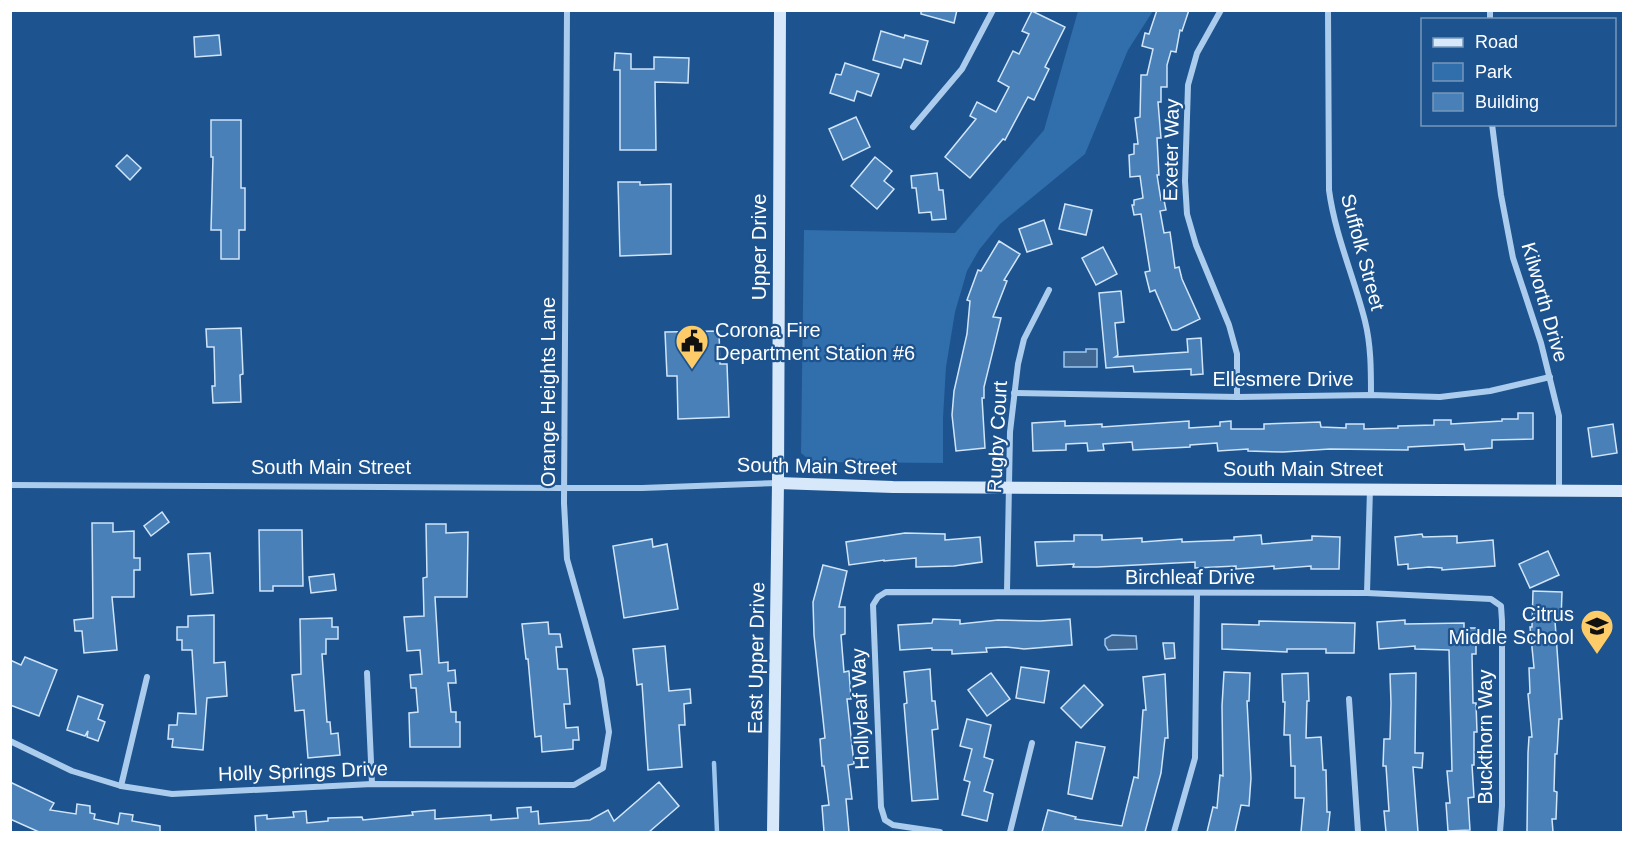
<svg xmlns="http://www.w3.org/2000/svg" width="1634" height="843" font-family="Helvetica,sans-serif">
  <rect width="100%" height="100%" fill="#1d538e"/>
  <path fill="#306eac" d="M1078,11H1153L1128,50L1085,154L1000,224L979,250L967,271L955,312L946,367L943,418V463L812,462L801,453L804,230L955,233L1044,130Z"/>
  <g fill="#416892" stroke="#9ec7ef" stroke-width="1.5">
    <path d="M1086,349H1097V367H1064V352H1086Z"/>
    <path d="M1112,635L1136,636L1137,649L1108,650L1105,645V639Z"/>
  </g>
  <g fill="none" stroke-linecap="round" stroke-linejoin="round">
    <path stroke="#9ec7ef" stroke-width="4.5" d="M714,763L717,832"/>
  </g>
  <g fill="#4a80b8" stroke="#d0e5f9" stroke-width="1.5">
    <path d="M921,10H957L954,23L921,14Z"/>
    <path d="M1157,10H1189L1182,31L1180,30L1176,52L1171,51L1167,65V87H1161V102H1158L1161,138H1157L1159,175H1157L1161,200H1164L1166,210L1160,211L1164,233L1170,232L1175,268L1179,267L1182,279L1200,319L1177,330H1172L1155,290L1150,292L1145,272L1150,271L1141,214L1134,215L1132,205H1134V200L1143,198L1140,176L1130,177L1129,155L1134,154V144H1138L1135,118L1140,117L1141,75H1147L1153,49L1142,46L1145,33L1149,34Z"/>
    <path d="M1032,11L1065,27L1045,67L1049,69L1034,100L1028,97L1005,140L1003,139L970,178L945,157L976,119L970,116L977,102L996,112L1009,87L998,81L1013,51L1019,54L1029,34L1022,31Z"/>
    <path d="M881,31L904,38L905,35L928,41L921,64L904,59L901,68L873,60Z"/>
    <path d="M219,35L221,55L195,57L194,37Z"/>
    <path d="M615,53L631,54V69H654V57L689,58L688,83L655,82L656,150H620V70H614Z"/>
    <path d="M845,63L879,74L871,96L857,91L854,101L830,93L836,74L841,75Z"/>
    <path d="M856,117L870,147L843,160L829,129Z"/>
    <path d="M211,120H241V188H245V230H239V259H221V230H211L213,157H211Z"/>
    <path d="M127,155L141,168L130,180L116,166Z"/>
    <path d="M875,157L892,171L884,181L894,189L877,209L851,186Z"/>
    <path d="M937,173L939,190H943L946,219L932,220L931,212L919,213L916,188H912L911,176Z"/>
    <path d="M618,182H640V185L671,184V254L620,256Z"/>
    <path d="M1065,204L1092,210L1086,235L1059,229Z"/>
    <path d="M1044,220L1052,244L1027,252L1019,229Z"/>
    <path d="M999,241L1020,254L1004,280L1007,281L993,317L1001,318L984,387V398H982L985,448L956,451L952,415L954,391L967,334L970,301L967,300L978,270L981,271Z"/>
    <path d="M1103,247L1117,274L1096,285L1082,258Z"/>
    <path d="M1121,291L1124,322L1115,323L1118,355L1115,357L1188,352L1187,339L1201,338L1203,374L1191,375V369L1134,372L1133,366L1106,368L1099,293Z"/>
    <path d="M241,328L243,374L240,375L241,402L213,403L212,386H215L214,347H207L206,329Z"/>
    <path d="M719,331L720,364H727L729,417L678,419L677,376H667L665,332Z"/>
    <path d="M1518,413H1533V439L1492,440V448L1465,450L1464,444L1408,447V450L1330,449L1283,452L1248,451V449L1218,451L1217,443L1190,445V447L1133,450L1132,442L1103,444L1104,450L1088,451L1087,443L1066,444V450L1033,451L1032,423L1065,421V426L1102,424V427L1189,421V428L1220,426V422L1231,421V429H1264V424L1320,422L1321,427L1346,428V424H1364V429L1398,428V426L1434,425V420H1451V424L1502,421V419H1518Z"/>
    <path d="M1613,424L1617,453L1592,457L1588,428Z"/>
    <path d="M162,512L169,522L151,536L144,526Z"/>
    <path d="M92,523H113V532L134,531V558H140V570H134V597H112L117,650L84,653L82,631H75L74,620L93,618Z"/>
    <path d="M426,524H446V533L468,532L467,597H435L439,663L448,662V671L455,670L456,683H448L451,712H456V722H460V747H410L409,713L418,712L416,688H411L410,675L422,674L420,650L407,651L404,617L424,616L423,578L427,577Z"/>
    <path d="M259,530H302L303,586H273V591H260Z"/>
    <path d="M905,533L945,534V540L980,537L982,562L954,566L916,567V558L884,561V560L849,565L846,542Z"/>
    <path d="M1422,534L1423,537L1457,536V543L1493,540L1495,566L1442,570V568L1429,567L1408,569V564L1398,565L1395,537Z"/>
    <path d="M1074,535H1102V540L1142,538V542L1182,539V542L1234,540V537L1261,535L1262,544L1312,540V536L1340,537L1339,569H1311V566L1274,569V566L1236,569V566L1195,568V562L1097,567H1073L1074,564L1037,566L1035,542L1074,541Z"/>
    <path d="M652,539L653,547L667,544L678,609L624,618L613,546Z"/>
    <path d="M1548,551L1559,575L1530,588L1519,564Z"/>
    <path d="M210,553L213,593L191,595L188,554Z"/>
    <path d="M823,565L847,571L839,607H845V634L841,635L844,672L849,671L851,699H847L854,764L848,765L852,799H846L849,832H824L822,806L829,805L824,766H822L820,739L825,738L814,635L813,602Z"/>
    <path d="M334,574L336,590L311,593L309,577Z"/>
    <path d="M1533,591L1562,592L1561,621H1555L1562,719H1559L1557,754H1555L1554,791L1557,792L1556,819H1552L1553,832H1527L1528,753L1529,737H1532L1528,694L1530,693L1529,668H1534L1530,627H1532Z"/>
    <path d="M214,615V663L225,662L227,696L207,698L203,750L172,747L173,739H168L169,725H177L178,713L196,714L192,650H182V640H177V627H188V616Z"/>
    <path d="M332,618V627H338V639H326V654H322L327,722H330L331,734L338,733L340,755L308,758L304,710L295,711L292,675L301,674L300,619Z"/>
    <path d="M933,619L960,620V624L998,620L1040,621L1070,619L1072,645L1024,649L1006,647L986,648L987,652L952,654V650H932V648L900,650L898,625L932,623Z"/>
    <path d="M1405,620V624L1464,623V628H1476V654H1472L1473,703H1476L1477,732H1474V765H1472L1474,797L1468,798L1470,830L1448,831L1446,803H1450L1447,771H1452L1449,650L1415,649V646L1379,649L1377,622Z"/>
    <path d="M1259,621L1355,623L1354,653H1326V649H1287V652L1222,649V624L1259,625Z"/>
    <path d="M548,622L549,634H560L562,647H556L558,669H567L570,704H564L566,728L578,727L579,740H573V749L542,752L541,736L535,737L528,659H526L522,624Z"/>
    <path d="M1163,643H1174L1175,658L1165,659Z"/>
    <path d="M665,646L669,691L690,689L691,703L684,704L685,725H679L682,767L648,770L642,684L637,685L633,649Z"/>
    <path d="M25,657L57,670L39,716L10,705V660L21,665Z"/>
    <path d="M1021,667L1049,671L1044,703L1016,698Z"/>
    <path d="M930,669L932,701H935L938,729L932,730L938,799L912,801L904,704L907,703L904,672Z"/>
    <path d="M1224,672L1250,673L1249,701H1247L1251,778L1249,806L1241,805L1235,832H1207L1213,807L1217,808L1220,775L1223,776L1222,706Z"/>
    <path d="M991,673L1010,699L987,716L968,690Z"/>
    <path d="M1308,673L1309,701H1307L1306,738L1321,737L1323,770H1326L1327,812H1330L1328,831L1326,832H1301L1304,798H1295V766H1291L1290,735H1284L1285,702H1283L1282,674Z"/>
    <path d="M1416,673L1415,753H1423L1422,768L1413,767L1418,832H1386L1384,811H1389L1386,766H1383L1384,739H1390L1391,703L1390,674Z"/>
    <path d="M1165,674L1168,738H1165L1161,773L1145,832H1042L1048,810L1076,817L1075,819L1122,826L1134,777L1138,778L1143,710H1146L1143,677Z"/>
    <path d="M1084,685L1103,705L1081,728L1061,708Z"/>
    <path d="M78,696L103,705L98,719L105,722L98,741L87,737L88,731L85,736L67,730Z"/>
    <path d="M967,719L991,725L984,757L993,760L984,791L993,794L987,821L962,815L970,782L964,780L972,749L960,746Z"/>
    <path d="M1076,742L1105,747L1092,799L1068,794Z"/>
    <path d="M10,782L54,803L50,810L76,814L77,804L90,806V813L95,814L94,819L118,824L120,813L133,815L132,821L160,826V832H39L10,819Z"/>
    <path d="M659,782L679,806L649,832H256L255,816L267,815V819L294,817L293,812L306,811L307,823L328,821V818L362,817L363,820L413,815L412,812L435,810V819L491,815V820L518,818L517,808L531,807V812L538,811L539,824L590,820L608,810L614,821Z"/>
  </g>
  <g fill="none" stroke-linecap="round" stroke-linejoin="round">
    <g stroke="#abcced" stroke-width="6">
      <path d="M1221,10L1197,53L1188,85L1185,181L1187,214L1196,245L1229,325L1237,354V397"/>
      <path d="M1328,10L1329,190C1335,235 1354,277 1365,321C1371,345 1371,370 1371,395"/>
      <path d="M1490,20V10"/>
      <path d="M1492,124L1501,195L1513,258L1541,343L1559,416V489"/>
      <path d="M913,127L962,69L993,10"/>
      <path d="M1014,393L1237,397L1371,395L1440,397L1490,391L1550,377"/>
      <path d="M10,485L563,488H642L778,483"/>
      <path d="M1007,591L1010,432L1018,364L1024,339L1049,290"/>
      <path d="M1367,593L1370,489"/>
      <path d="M367,673L372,784"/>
      <path d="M1349,699L1358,832"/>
      <path d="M10,741L72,771L121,786L172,794L372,784L574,785L603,768L609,732L601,679L567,559L564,503L567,10"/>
      <path d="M121,786L147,677"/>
      <path d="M940,832L893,825L885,820L881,807L873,605L878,597L886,592L1367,593L1491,599L1501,606L1502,621V806L1500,832"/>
      <path d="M1010,832L1032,743"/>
      <path d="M1174,832L1195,758L1197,594"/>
    </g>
    <g stroke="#d7e8fa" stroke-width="12">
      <path d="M778,483L893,487L1624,491"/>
      <path d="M773,832L778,483L780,10"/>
    </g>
  </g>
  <defs>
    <symbol id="civic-pin" viewBox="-11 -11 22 30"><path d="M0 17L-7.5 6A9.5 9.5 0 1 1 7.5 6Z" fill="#fdcc69" stroke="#1d538e"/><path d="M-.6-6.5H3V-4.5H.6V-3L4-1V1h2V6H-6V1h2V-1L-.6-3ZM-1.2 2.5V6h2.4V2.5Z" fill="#111"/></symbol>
    <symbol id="school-pin" viewBox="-11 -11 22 30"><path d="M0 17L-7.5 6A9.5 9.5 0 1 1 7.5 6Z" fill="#fdcc69" stroke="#1d538e"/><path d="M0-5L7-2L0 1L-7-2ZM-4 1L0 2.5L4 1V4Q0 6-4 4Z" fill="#111"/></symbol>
  </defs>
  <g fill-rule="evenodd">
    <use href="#civic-pin" x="673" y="322" width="38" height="52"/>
    <use href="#school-pin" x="1578" y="607" width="38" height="52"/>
  </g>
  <g text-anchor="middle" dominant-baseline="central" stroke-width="4.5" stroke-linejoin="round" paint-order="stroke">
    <g font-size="20" fill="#fff" stroke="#1d538e">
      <text transform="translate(1171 150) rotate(-89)">Exeter Way</text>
      <text transform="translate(759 247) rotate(-90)">Upper Drive</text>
      <text transform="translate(1363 252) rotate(75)">Suffolk Street</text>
      <text transform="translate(1545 302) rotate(74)">Kilworth Drive</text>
      <text x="1283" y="379">Ellesmere Drive</text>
      <text transform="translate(548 392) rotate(-90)">Orange Heights Lane</text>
      <text transform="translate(997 437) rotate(-87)">Rugby Court</text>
      <text transform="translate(817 466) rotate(1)">South Main Street</text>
      <text x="331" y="467">South Main Street</text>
      <text x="1303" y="469">South Main Street</text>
      <text x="1190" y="577">Birchleaf Drive</text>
      <text transform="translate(756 658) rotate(-89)">East Upper Drive</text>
      <text transform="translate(860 709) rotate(-92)">Hollyleaf Way</text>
      <text transform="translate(1485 737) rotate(-90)">Buckthorn Way</text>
      <text transform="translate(303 771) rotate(-2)">Holly Springs Drive</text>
    </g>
    <g font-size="20" fill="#fff" stroke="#1d538e" text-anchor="start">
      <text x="715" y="330">Corona Fire<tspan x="715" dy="23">Department Station #6</tspan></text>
      <text x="1574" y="614" text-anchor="end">Citrus<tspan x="1574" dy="23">Middle School</tspan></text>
    </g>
  </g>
  <rect width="1634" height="843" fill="none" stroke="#ffffff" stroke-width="24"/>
  <rect x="1421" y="18" width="195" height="108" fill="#1d538e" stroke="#7798bb" stroke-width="1.5"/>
  <rect x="1433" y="38" width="30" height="9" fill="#d7e8fa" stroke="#7798bb" stroke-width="1.5"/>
  <text x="1475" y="48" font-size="18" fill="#ffffff">Road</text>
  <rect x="1433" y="63" width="30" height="18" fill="#306eac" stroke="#7798bb" stroke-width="1.5"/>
  <text x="1475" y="78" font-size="18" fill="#ffffff">Park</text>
  <rect x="1433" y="93" width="30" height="18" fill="#4a80b8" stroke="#7798bb" stroke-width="1.5"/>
  <text x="1475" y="108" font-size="18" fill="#ffffff">Building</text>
</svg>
